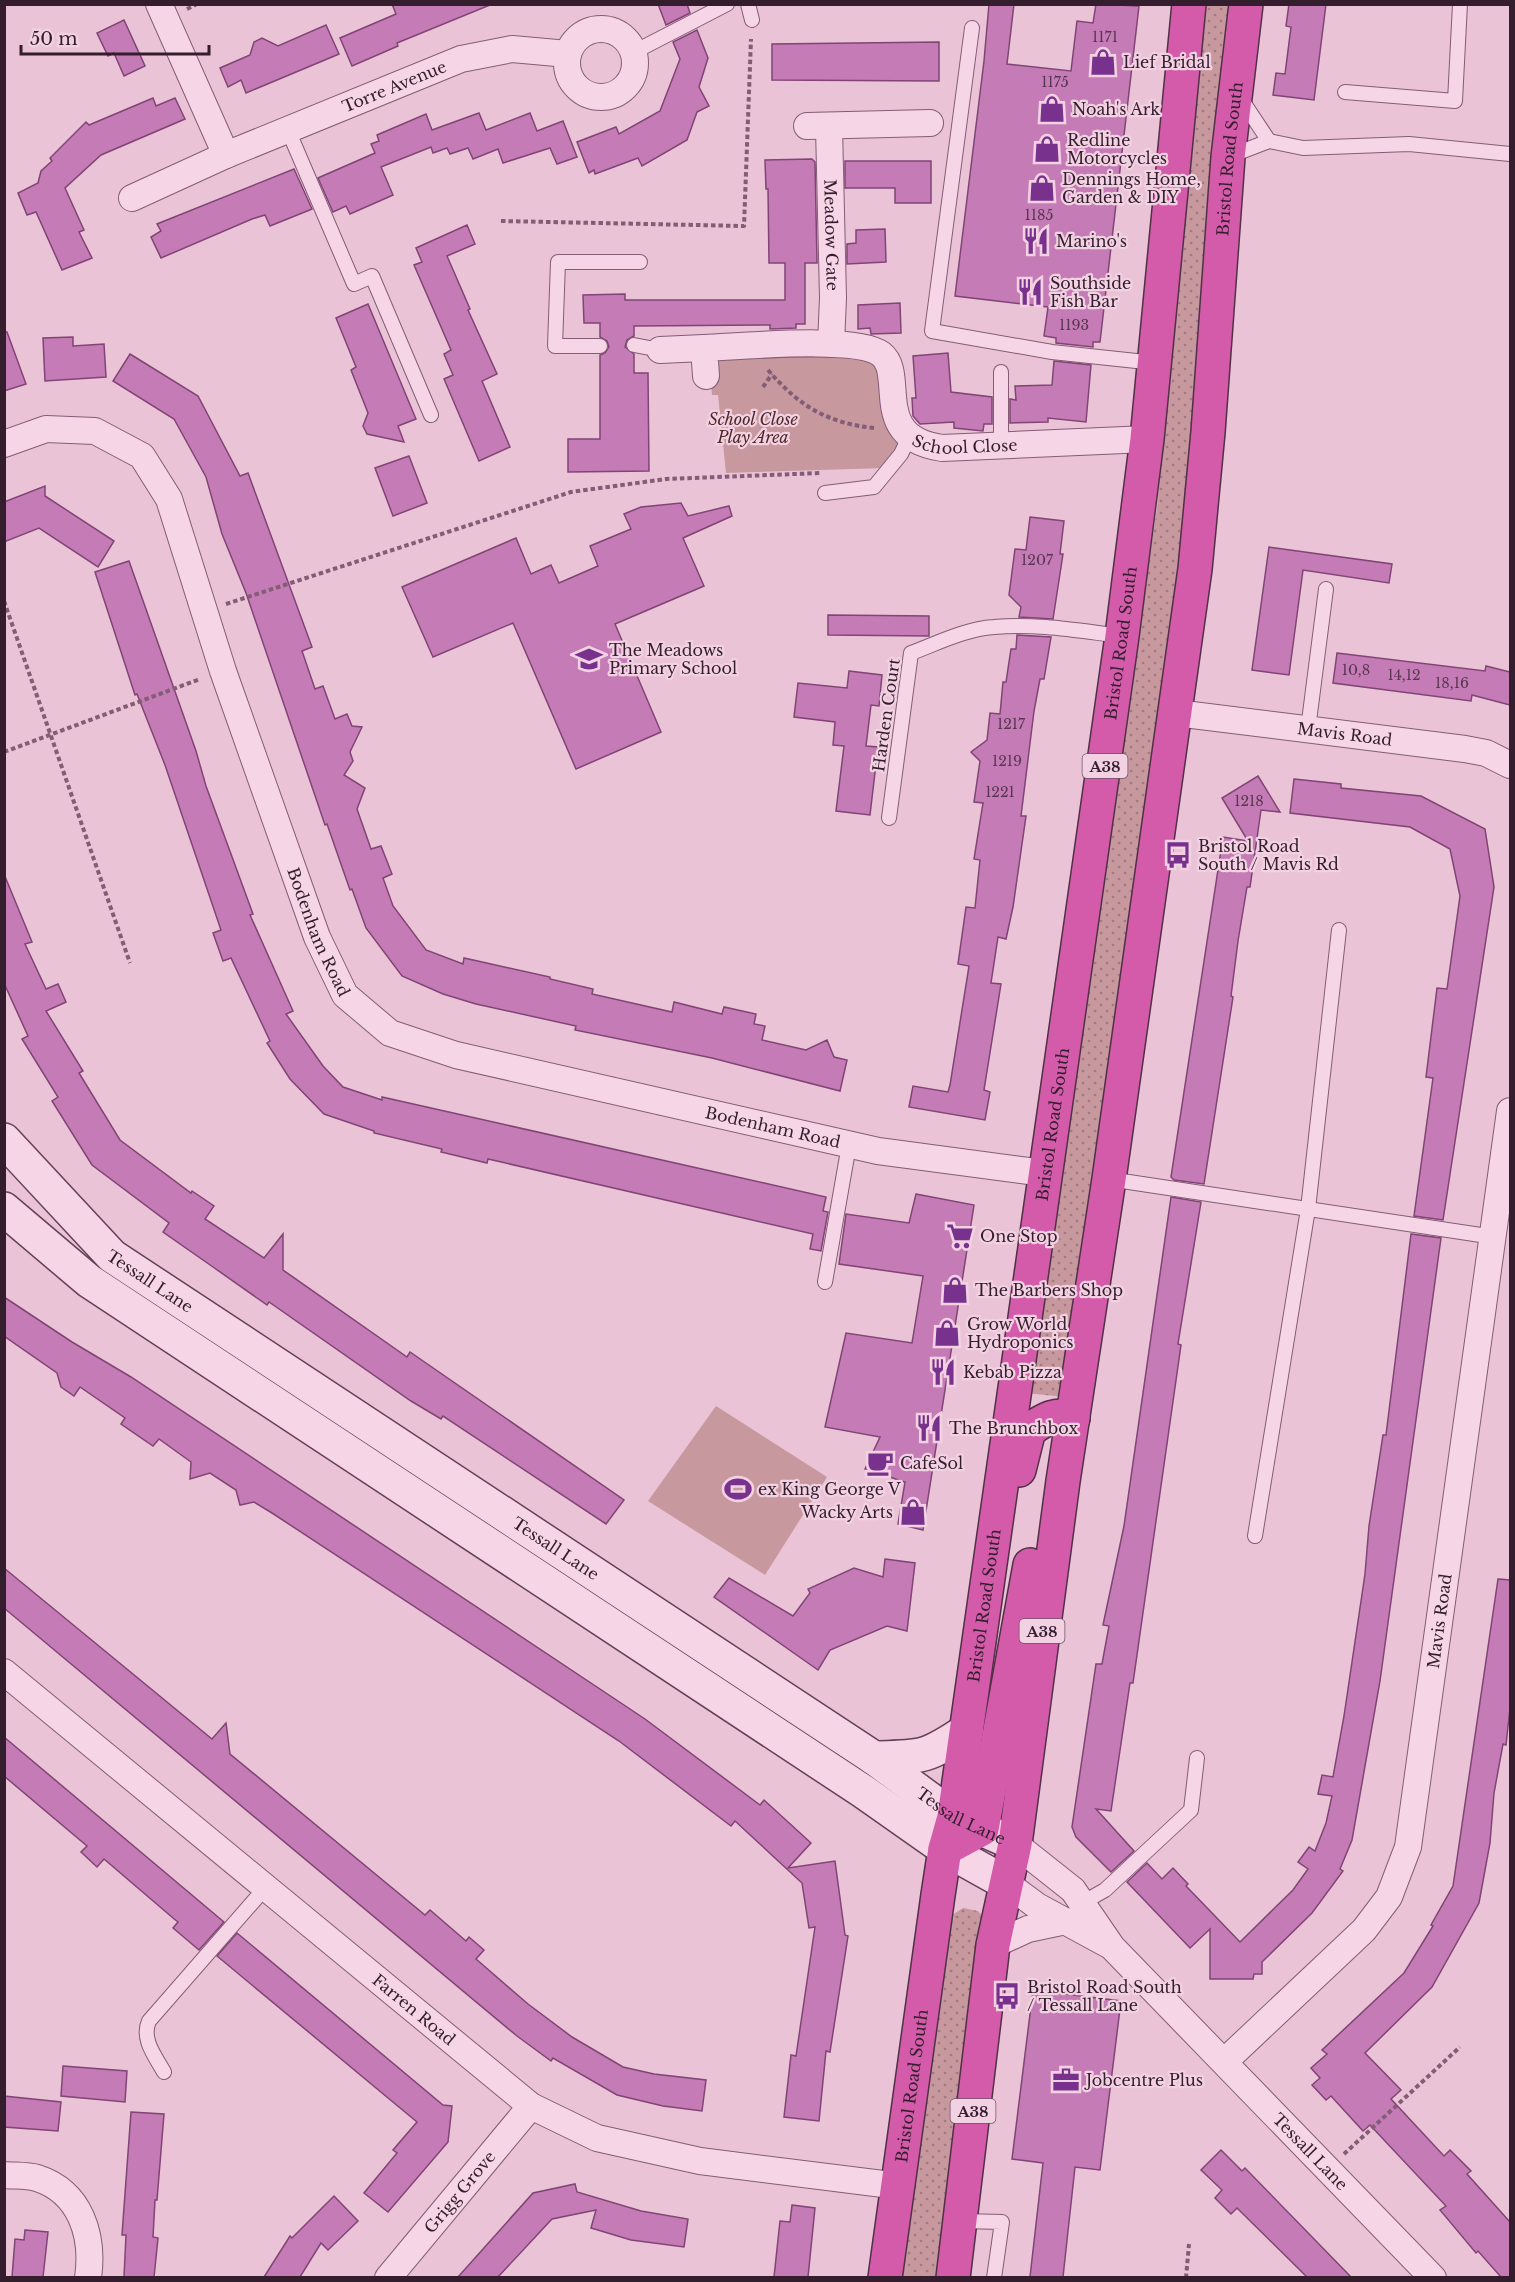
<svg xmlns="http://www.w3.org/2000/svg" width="1515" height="2282" font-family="'Libre Baskerville',serif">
  <defs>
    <pattern id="grass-dots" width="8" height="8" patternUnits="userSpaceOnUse" patternTransform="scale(1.5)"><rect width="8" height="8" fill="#c7989d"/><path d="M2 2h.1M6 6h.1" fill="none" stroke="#a27b80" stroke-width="1.8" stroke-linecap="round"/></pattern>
  </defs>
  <rect width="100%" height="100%" fill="#eac3d7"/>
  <g fill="url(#grass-dots)">
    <path d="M1205,5H1236L1189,544L1065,1397L1026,1393L1157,508Z"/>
    <path d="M963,1908L978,1911L985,1919L940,2277L901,2278L949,1917Z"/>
  </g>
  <g fill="#c7989d">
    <path d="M708,350H870L905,438L885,468L726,473L718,395H712Z"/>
    <path d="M716,1406L827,1477L765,1575L648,1501Z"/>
  </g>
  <g fill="#c57cb6" stroke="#804475" stroke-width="1.5">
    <path d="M392,4H489L490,5L397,43L398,46L352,66L340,38L396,14Z"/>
    <path d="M658,4H687L690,13L666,25Z"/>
    <path d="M989,4H1014L1007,64L1071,71L1077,21L1093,23L1096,4L1139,6L1100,342H1093V347L1056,343V338L1044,336L1048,307L955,296L984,61Z"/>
    <path d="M1289,4H1326L1314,100L1273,95L1276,73L1285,74L1291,27L1286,26Z"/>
    <path d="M124,20L145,66L124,76L114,53L108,56L97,33Z"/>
    <path d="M326,25L339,54L246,93L241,80L228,87L220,68L250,55L254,42L262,38L278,46Z"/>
    <path d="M697,30L708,58L699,87L709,106L697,112L687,140L642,166L638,158L595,174L594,170L589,173L577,142L616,127L619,134L660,111L680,59L673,42Z"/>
    <path d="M939,42V81L772,80V44Z"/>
    <path d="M153,98L156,106L175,98L185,119L101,155L65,188L84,230L79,232L92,258L62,270L36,212L27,215L18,193L38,183L41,171L52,161L50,158L86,122L89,125Z"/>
    <path d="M479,113L486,130L530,113L537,131L563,121L577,157L557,164L550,148L503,163L498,149L473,159L468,148L450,154L447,148L433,153L431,147L381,167L393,195L350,214L346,206L333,212L318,178L375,153L371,144L379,141L377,135L426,114L432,130Z"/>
    <path d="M812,159L815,162L817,263H805V324H796V328L770,329V325L634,326V336L627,340L625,347L634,354V373H648L649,471L568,472V439H600V355L605,353L609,347L607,341L600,337V323H584L583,295L625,294V300H785V263H769L768,189H766L765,160Z"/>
    <path d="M845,161H931V203H895V188H845Z"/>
    <path d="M294,169L312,209L270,226L265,215L252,219L161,258L151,237L161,231L157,224Z"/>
    <path d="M467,225L475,244L447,256L470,309L468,310L497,374L482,381L510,447L479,461L444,379L453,375L444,354L451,350L414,265L422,262L416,248Z"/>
    <path d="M885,229L886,262L847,264V244L856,243V230Z"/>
    <path d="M900,303L901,333L871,334L870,328L858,329V305Z"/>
    <path d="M368,304L416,419L398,426L404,442L367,434L363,426L368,413L351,370L356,367L336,318Z"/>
    <path d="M4,332H7L26,384L4,391Z"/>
    <path d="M73,337V346L104,344L106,377L45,381L43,338Z"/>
    <path d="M948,353L951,392L992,397V424H984L983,431L954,428V422L920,424L913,416L912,398H916L913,356Z"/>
    <path d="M130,354L198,396L240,476L248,473L312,647L302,651L315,689L323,686L335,719L347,714L352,726L362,727L350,752L353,761L344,775L365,788L357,809L371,849L381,846L392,874L383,878L393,906L426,950L463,964L464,958L550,977V979L593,989L592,994L672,1012L674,1002L722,1014L724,1007L756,1014L754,1024L765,1026L762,1040L806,1050L827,1040L834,1057L847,1060L840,1091L712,1058L575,1030L576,1026L476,1004L443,994L402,976L366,928L352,889L350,890L327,824L325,825L246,593L222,534L206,477L174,419L113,381Z"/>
    <path d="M1054,361L1091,365L1086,422L1048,418V422L1010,423V399L1016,400L1015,386L1052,385Z"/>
    <path d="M409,456L427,503L393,516L375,468Z"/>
    <path d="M45,486V496L114,541L98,567L39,528L4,542V502Z"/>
    <path d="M681,503L688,516L729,506L732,516L683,538L704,586L615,624L661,732L576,769L513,623L433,657L402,587L516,538L531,574L551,565L559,583L598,566L590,546L631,529L624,514L641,507Z"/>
    <path d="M1030,517L1064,521L1060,554H1063L1053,619L1019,617L1021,607L1009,595L1015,549L1026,550Z"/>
    <path d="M1269,547L1392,564L1389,583L1303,570L1289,675L1252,670Z"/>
    <path d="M129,561L196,751L206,786L253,914L250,915L293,1011L286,1014L323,1066L343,1087L382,1100V1097L826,1197L823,1211L828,1212L821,1251L810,1249L813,1234L488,1159L487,1163L441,1152L442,1149L374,1133V1131L324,1114L290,1079L267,1043L270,1041L231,958L223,961L213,933L221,930L165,765L137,694L135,695L95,572Z"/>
    <path d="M828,615L929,616V636L828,635Z"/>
    <path d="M1017,635L1051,637L1044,679H1040L1034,711L1021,816H1026L1013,907L1006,939L998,937L991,983L1001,984L984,1090L990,1092L985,1120L909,1107L913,1086L948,1092L950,1085L969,966L958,964L966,907L975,908L980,860L974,859L983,803L974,802L980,761L971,752L987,740L990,713L1000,714L1003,682H1006L1011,649H1016Z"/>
    <path d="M1337,653L1485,671L1486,666L1510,672V705L1472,695L1471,701L1333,683Z"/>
    <path d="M849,671L882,675L879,706L871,705L866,746L878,747L870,815L836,811L844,746L833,745L835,722L794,717L798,683L847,688Z"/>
    <path d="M1258,776L1280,812L1261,810L1250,887H1247L1238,941L1231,996L1233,997L1204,1184L1174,1180L1171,1177L1223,837L1248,841L1222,798Z"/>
    <path d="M1294,779L1341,784V788L1421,796L1485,829L1494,887L1443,1220L1414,1216L1433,1078L1426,1077L1437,988L1447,989L1460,896L1450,849L1410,827L1290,813Z"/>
    <path d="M4,874L32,942L25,944L46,989L58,984L66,1002L46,1011L83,1071L79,1073L120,1140L191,1193L192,1191L214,1206L205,1219L264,1258L283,1234V1270L407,1357L410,1352L624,1500L606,1524L443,1416L441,1419L411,1401L269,1302L267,1305L213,1267L163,1232L169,1223L92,1165L52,1101L58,1097L22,1039L28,1036L4,983Z"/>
    <path d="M916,1194L974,1205L923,1530L898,1524L905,1482L865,1469L880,1437L825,1427L846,1333L912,1343L923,1276L839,1264L846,1214L909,1223Z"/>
    <path d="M1171,1197L1201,1202L1178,1344L1181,1345L1133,1683H1130L1111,1811L1096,1809L1134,1851L1111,1872L1076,1837L1072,1827L1096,1664H1102L1109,1626L1103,1625L1124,1526Z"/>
    <path d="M1411,1234L1441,1238L1380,1681L1352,1840L1340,1869L1343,1871L1312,1913L1262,1962V1974H1254L1253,1979H1210V1929L1190,1948L1127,1882L1147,1863L1162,1879L1173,1868L1188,1884L1186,1886L1240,1942L1293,1890L1308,1869L1298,1862L1309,1847L1315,1851L1326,1823L1332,1796L1318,1794L1322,1775L1333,1777L1344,1716L1365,1574L1369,1526L1383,1435H1386Z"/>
    <path d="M4,1297L72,1342L131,1377L645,1719L760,1805L764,1800L811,1843L788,1868L835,1861L845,1935L848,1936L830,2052L826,2051L819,2121L784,2117L791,2055L796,2056L815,1927L809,1928L802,1883L735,1821L731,1826L619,1741L272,1513L254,1502L240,1505L236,1490L210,1473L190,1479L191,1462L159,1439L153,1446L121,1424L125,1418L80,1387L74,1396L61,1387L57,1373L4,1336Z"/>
    <path d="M885,1559L915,1563L907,1631L887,1626L830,1650L818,1670L714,1597L729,1578L793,1616L810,1593L808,1589L854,1568L883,1577Z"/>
    <path d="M4,1568L212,1739L226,1723L230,1754L425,1915L430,1910L466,1941L469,1937L484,1950L476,1959L528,2004L572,2037L623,2067L654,2074L706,2080L702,2111L663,2106L617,2095L553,2058L551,2061L517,2036L4,1608Z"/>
    <path d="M1498,1579L1510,1580V1708L1506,1745L1503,1744L1494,1793L1490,1843L1479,1903L1432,1987L1365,2053L1401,2090L1391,2099L1444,2156L1450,2150L1471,2171L1467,2174L1510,2222V2277H1501L1478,2251L1476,2253L1440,2210L1446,2206L1370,2125L1363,2131L1331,2096L1326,2100L1312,2085L1320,2078L1311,2068L1327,2054L1322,2050L1404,1973L1433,1926L1431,1925L1453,1886Z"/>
    <path d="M4,1737L224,1922L199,1950L173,1928L178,1922L173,1918L104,1859L97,1867L81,1852L87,1846L4,1776Z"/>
    <path d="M237,1933L443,2105L452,2106L448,2142L388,2212L364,2193L397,2153L393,2150L417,2122L217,1956Z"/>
    <path d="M1033,1990L1121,2001L1100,2170L1075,2167L1063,2277H1030L1043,2163L1012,2159Z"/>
    <path d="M63,2066L127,2071L125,2102L61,2096Z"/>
    <path d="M4,2096L61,2102L58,2131L4,2127Z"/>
    <path d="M131,2112L164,2114L157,2200H155L153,2237L158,2238L154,2277H124L126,2235H122Z"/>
    <path d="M1221,2150L1242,2171L1245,2168L1351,2277H1307L1237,2208L1231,2214L1215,2198L1222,2190L1201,2170Z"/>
    <path d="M575,2184L577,2192L641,2211L688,2219L684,2247L631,2240L591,2228L596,2210L552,2219L498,2277H458L533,2193Z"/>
    <path d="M334,2196L358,2221L328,2250L321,2243L300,2277H264L290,2236L292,2238Z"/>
    <path d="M792,2205L815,2208L808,2277H774L780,2221L790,2222Z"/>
    <path d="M25,2230L48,2232L43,2277H12L15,2239L24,2240Z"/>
  </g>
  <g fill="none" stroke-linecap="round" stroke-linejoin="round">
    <defs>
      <g id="lane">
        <path d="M748,4L752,20"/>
        <path d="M972,28L932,331L1052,352L1155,363"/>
        <path d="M634,52L727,4"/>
        <path d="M1345,92L1455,101L1460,4"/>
        <path d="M1241,99L1269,141"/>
        <path d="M288,130L354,284L372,276L431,415"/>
        <path d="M1230,156L1269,141L1303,148L1409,144L1510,154"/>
        <path d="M634,345L660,350"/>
        <path d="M600,346H555L558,262H640"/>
        <path d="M1001,444V372"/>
        <path d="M825,493L874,487L901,454L910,435"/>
        <path d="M1308,729L1326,589"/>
        <path d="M889,818L911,653C938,643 965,629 994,627C1036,623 1080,631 1122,636"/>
        <path d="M1109,1179L1494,1237"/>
        <path d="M825,1282L849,1145"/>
        <path d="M1255,1536L1308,1209L1339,930"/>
        <path d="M1082,1903L1105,1890L1191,1810L1197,1758"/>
        <path d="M164,2072C155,2056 141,2039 149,2021L266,1887"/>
        <path d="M961,2221L1002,2222L994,2278"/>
      </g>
      <g id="street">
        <path d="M159,4L226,155"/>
        <circle cx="601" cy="63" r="34"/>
        <path d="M807,126L930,123"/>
        <path id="s1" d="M829,127L833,298L831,344"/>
        <path id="s2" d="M132,198L226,155L461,59L512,49L568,54"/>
        <path d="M660,350L704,348"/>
        <path id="s3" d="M706,376L704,348C738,347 857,335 881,354C907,374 869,438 942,448L1147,439"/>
        <path id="s4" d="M4,444L46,429L95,431L142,456L169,499L223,671L317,937L345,995L390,1033L456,1055L878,1151L1044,1173"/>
        <path id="s5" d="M1176,713L1465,749L1486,753L1510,765"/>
        <path id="s6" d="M4,1672L531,2106L597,2138L700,2161L899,2186"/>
        <path id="s7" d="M1015,1844L1073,1890L1112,1947L1433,2278"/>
        <path d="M1006,1883L1037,1906L1107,1944"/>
        <path d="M993,1945L1028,1929L1066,1921"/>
        <path id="s8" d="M1225,2061L1364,1930L1389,1897L1408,1847L1510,1111"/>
        <path d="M4,2175C15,2176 27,2175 37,2178C81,2192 94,2236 88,2278"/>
        <path id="s9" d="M388,2278L531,2106"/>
      </g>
      <g id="secondary">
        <path id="s10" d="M4,1140L112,1256L874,1758L954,1817L1015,1844"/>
        <path d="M4,1209L89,1281L864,1792L945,1849L1006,1883"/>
        <path d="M874,1758C922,1757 926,1758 966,1731"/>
      </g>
      <g id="highway">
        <path d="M1019,1470L1029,1430C1044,1420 1055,1412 1073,1418"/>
        <path d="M945,1849L982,1829L1030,1565"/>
        <path id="s11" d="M885,2278L938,1895L945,1849L954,1817L1122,636L1147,439L1189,4"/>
        <path id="s12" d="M953,2278L993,1945L1015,1844L1063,1481L1109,1179L1195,569L1208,432L1228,157L1246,4"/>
      </g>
    </defs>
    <use href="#lane" stroke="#835c76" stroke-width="16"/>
    <use href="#street" stroke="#835c76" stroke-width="28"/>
    <use href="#secondary" stroke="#643f5a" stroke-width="36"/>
    <use href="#highway" stroke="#513048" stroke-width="36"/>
    <g stroke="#835c76" stroke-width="4" stroke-dasharray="4.5 3" stroke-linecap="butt">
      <path d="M187,9L197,4"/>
      <path d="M501,221L744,226L751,39"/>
      <path d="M768,370C799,406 827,423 874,428"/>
      <path d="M763,387L772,374"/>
      <path d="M4,601L130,963"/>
      <path d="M226,604L571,492L666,479L821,473"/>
      <path d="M4,752L200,679"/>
      <path d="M1344,2154L1460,2047"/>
      <path d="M1186,2278L1189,2244"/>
    </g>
    <use href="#lane" stroke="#f6d6e6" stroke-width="14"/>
    <use href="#street" stroke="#f6d6e6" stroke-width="26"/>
    <use href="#secondary" stroke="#f6d6e6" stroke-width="33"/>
    <use href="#highway" stroke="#d35ba9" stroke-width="33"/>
  </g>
  <defs>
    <symbol id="shop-bare" viewBox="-9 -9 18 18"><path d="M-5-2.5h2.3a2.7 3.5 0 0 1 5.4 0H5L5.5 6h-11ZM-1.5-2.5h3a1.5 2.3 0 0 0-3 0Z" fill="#78318d" stroke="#f2d2e2" stroke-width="2.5" paint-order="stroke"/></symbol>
    <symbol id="restaurant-bare" viewBox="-9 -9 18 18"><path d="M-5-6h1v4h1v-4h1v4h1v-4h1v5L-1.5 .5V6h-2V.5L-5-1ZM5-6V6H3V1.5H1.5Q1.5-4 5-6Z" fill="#78318d" stroke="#f2d2e2" stroke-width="2.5" paint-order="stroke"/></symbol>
    <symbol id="school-bare" viewBox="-9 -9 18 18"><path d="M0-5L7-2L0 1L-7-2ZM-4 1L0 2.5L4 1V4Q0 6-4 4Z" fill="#78318d" stroke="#f2d2e2" stroke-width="2.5" paint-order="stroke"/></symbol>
    <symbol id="bus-bare" viewBox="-9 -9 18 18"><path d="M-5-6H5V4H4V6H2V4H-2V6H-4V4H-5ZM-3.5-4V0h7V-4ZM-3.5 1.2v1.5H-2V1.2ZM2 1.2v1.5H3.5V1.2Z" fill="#78318d" stroke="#f2d2e2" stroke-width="2.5" paint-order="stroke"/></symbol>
    <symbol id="supermarket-bare" viewBox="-9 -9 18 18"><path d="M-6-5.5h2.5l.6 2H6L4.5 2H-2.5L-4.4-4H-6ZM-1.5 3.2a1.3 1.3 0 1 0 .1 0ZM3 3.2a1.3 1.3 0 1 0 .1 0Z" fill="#78318d" stroke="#f2d2e2" stroke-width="2.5" paint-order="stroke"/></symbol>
    <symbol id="cafe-bare" viewBox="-9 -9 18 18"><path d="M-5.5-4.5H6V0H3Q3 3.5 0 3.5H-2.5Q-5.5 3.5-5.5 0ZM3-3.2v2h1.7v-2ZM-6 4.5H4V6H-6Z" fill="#78318d" stroke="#f2d2e2" stroke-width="2.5" paint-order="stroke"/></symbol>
    <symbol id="stadium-bare" viewBox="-9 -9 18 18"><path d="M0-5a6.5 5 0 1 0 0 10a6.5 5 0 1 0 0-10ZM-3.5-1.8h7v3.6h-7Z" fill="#78318d" stroke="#f2d2e2" stroke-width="2.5" paint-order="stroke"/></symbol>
    <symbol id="office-bare" viewBox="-9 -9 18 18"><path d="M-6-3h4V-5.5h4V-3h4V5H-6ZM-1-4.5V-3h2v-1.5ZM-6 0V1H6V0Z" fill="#78318d" stroke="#f2d2e2" stroke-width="2.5" paint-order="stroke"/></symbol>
  </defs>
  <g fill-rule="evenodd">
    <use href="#shop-bare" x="1084" y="43" width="38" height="38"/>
    <use href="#shop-bare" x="1033" y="90" width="38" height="38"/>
    <use href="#shop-bare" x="1028" y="130" width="38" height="38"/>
    <use href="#shop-bare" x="1023" y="169" width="38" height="38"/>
    <use href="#restaurant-bare" x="1017" y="222" width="38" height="38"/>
    <use href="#restaurant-bare" x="1011" y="273" width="38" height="38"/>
    <use href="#school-bare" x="570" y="640" width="38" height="38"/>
    <use href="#bus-bare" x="1159" y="836" width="38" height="38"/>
    <use href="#supermarket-bare" x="941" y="1217" width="38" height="38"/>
    <use href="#shop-bare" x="936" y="1271" width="38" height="38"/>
    <use href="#shop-bare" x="928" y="1314" width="38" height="38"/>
    <use href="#restaurant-bare" x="924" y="1353" width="38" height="38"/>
    <use href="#restaurant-bare" x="910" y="1409" width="38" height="38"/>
    <use href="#cafe-bare" x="861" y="1444" width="38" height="38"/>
    <use href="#stadium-bare" x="719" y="1470" width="38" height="38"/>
    <use href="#shop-bare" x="894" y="1493" width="38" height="38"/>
    <use href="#bus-bare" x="988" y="1977" width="38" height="38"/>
    <use href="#office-bare" x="1047" y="2061" width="38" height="38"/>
  </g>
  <g text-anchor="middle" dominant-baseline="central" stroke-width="4.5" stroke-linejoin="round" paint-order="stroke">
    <g font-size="14" fill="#583650">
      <text x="1105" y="37">1171</text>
      <text x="1055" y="82">1175</text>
      <text x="1039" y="215">1185</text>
      <text x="1074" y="325">1193</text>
      <text x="1037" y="560">1207</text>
      <text x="1356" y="670">10,8</text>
      <text x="1404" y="675">14,12</text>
      <text x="1452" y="683">18,16</text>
      <text x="1011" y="724">1217</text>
      <text x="1007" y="761">1219</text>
      <text x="1000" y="792">1221</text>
      <text x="1249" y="801">1218</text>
    </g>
    <g fill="#f2d2e2" stroke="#6d5464" stroke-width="1.5">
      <rect x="1082.5" y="754" width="45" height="24" rx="4.5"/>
      <rect x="1019.5" y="1619" width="45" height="24" rx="4.5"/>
      <rect x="950.5" y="2099" width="45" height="24" rx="4.5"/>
    </g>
    <g font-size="15" font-weight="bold" fill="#341e2e">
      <text x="1105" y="766">A38</text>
      <text x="1042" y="1631">A38</text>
      <text x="973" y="2111">A38</text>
    </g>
    <g font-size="16" fill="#341e2e" stroke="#f2d2e2" text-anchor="start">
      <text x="1123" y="62">Lief Bridal</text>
      <text x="1072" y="109">Noah's Ark</text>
      <text x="1067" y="140">Redline<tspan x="1067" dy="18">Motorcycles</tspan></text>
      <text x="1062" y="179">Dennings Home,<tspan x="1062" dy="18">Garden &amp; DIY</tspan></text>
      <text x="1056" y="241">Marino's</text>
      <text x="1050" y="283">Southside<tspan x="1050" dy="18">Fish Bar</tspan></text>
      <text x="609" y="650">The Meadows<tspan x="609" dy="18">Primary School</tspan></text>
      <text x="1198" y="846">Bristol Road<tspan x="1198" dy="18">South / Mavis Rd</tspan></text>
      <text x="980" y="1236">One Stop</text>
      <text x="975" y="1290">The Barbers Shop</text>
      <text x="967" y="1324">Grow World<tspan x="967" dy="18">Hydroponics</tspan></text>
      <text x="963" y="1372">Kebab Pizza</text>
      <text x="949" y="1428">The Brunchbox</text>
      <text x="900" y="1463">CafeSol</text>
      <text x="758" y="1489">ex King George V</text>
      <text x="893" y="1512" text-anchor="end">Wacky Arts</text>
      <text x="1027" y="1987">Bristol Road South<tspan x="1027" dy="18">/ Tessall Lane</tspan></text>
      <text x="1086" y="2080">Jobcentre Plus</text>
    </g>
    <g font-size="16" fill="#341e2e" stroke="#f2d2e2">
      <text stroke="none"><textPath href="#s2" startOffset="285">Torre Avenue</textPath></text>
      <text stroke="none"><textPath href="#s12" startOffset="2138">Bristol Road South</textPath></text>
      <text stroke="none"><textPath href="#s1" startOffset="108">Meadow Gate</textPath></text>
      <text stroke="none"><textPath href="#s3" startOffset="354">School Close</textPath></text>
      <text stroke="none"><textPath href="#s11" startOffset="1652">Bristol Road South</textPath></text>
      <text transform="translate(886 715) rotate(-82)">Harden Court</text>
      <text stroke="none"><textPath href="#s5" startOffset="170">Mavis Road</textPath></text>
      <text stroke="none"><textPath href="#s4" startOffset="656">Bodenham Road</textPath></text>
      <text stroke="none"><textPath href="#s11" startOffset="1166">Bristol Road South</textPath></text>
      <text stroke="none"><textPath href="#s4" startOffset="1178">Bodenham Road</textPath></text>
      <text stroke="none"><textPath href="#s10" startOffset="204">Tessall Lane</textPath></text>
      <text stroke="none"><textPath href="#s10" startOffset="690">Tessall Lane</textPath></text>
      <text stroke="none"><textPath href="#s11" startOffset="680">Bristol Road South</textPath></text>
      <text stroke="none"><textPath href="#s8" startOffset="514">Mavis Road</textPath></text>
      <text stroke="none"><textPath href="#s10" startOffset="1176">Tessall Lane</textPath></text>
      <text stroke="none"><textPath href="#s6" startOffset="531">Farren Road</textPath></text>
      <text stroke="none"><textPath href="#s11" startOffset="194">Bristol Road South</textPath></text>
      <text stroke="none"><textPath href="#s7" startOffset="428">Tessall Lane</textPath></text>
      <text stroke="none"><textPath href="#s9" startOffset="112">Grigg Grove</textPath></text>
    </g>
    <g font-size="16" font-style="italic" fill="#4f2827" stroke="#f2d2e2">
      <text x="753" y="419">School Close<tspan x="753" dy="18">Play Area</tspan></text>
    </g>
  </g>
  <rect width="1515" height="2282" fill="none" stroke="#341e2e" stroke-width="12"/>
  <path d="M21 45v9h188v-9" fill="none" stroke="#341e2e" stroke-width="3"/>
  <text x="30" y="45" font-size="18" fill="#341e2e" stroke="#f2d2e2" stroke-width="4.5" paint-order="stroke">50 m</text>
</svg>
